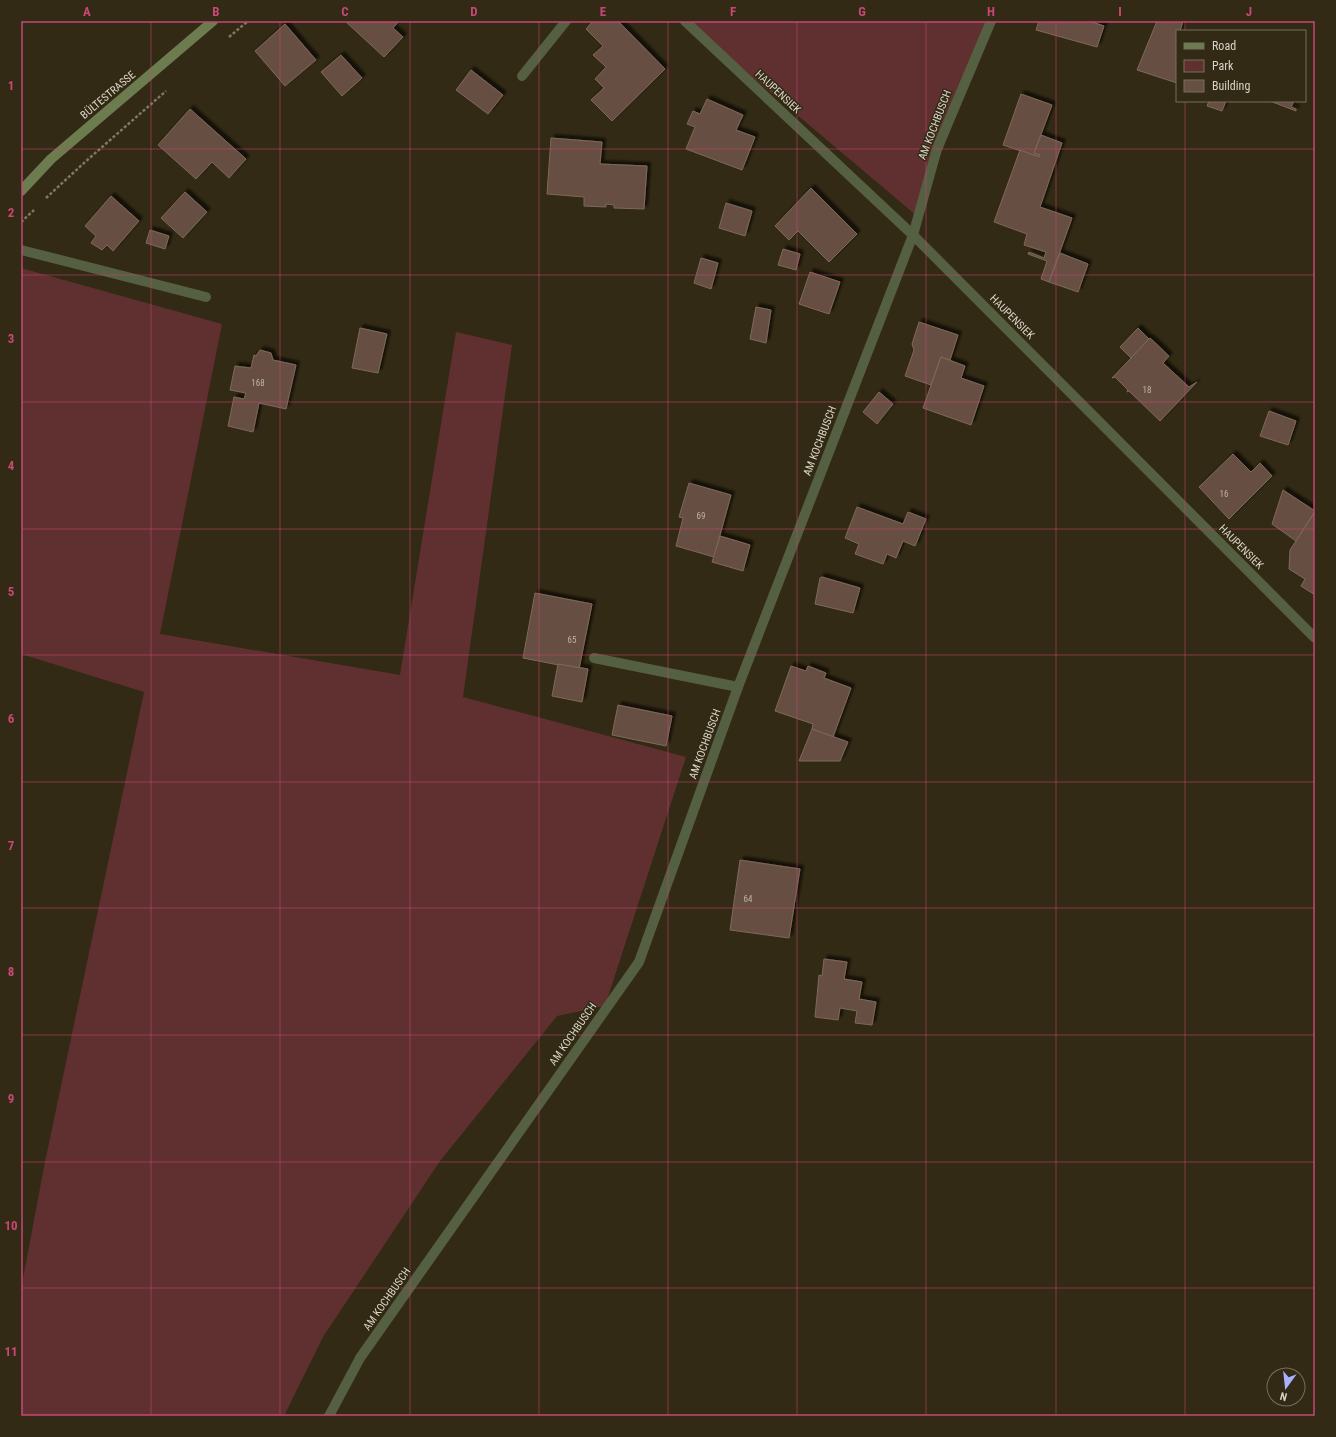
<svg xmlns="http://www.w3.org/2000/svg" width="1336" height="1437" font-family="'Roboto Condensed',sans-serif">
  <defs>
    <filter id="shadow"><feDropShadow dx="3.5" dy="-3.5" stdDeviation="1" flood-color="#0009"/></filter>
  </defs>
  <rect width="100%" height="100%" fill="#322a14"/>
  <g fill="#603030">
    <path d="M686,21H992L917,216Z"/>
    <path d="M21,268L222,324L160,634L400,675L456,332L512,345L463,697L686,757L605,1006L557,1016L440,1161L323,1337L284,1416H21V1289L45,1162L144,692L21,654Z"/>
  </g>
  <g fill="#665042" stroke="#7f6859" filter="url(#shadow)">
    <path d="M345,21H399L393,28L403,37L384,57Z"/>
    <path d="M593,21H618L665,69L612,121L591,100L604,88L595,79L606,67L593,55L603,46L586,29Z"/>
    <path d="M1039,21H1089L1104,26L1097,47L1036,30Z"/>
    <path d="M1157,21H1183L1180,31H1177V83L1137,70Z"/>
    <path d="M285,24L316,60L285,86L255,51Z"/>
    <path d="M341,55L362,78L342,96L321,72Z"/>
    <path d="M471,70L503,95L488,114L456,90Z"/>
    <path d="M1021,94L1052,105L1034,153L1040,155L1039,157L1003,145Z"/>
    <path d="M707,99L743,115L736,130L755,137L742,170L686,149L695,127L687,124L693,111L700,114Z"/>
    <path d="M1209,101H1226L1222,111L1207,106Z"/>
    <path d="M1270,101H1294L1291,107L1296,109V111Z"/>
    <path d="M190,109L246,159L229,178L212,162L196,179L158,145Z"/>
    <path d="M1041,135L1062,143L1040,207L1072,218L1049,282L1041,279L1047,261L1028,254L1029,252L1044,258L1046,252L1024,245L1027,234L994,222L1020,150L1039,157L1040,155L1034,153Z"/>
    <path d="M551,138L602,142L600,164L647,166L644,209L614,208V205L606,204V207L584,206V197L547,194Z"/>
    <path d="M811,188L857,234L829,262L798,231L789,240L775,226Z"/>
    <path d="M185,192L207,212L183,238L161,218Z"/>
    <path d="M111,196L139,221L113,251L107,245L102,250L91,243L96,236L85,226Z"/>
    <path d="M726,203L752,211L745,236L719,228Z"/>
    <path d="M150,230L169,236L165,249L146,243Z"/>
    <path d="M783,249L800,254L796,270L778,265Z"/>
    <path d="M1060,253L1088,264L1078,292L1049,282Z"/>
    <path d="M701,258L718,263L711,289L694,283Z"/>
    <path d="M810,272L840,282L829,314L799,304Z"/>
    <path d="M756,307L771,310L766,343L750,339Z"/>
    <path d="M919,322L958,335L950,360L941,357L931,385L905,376L914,350L912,344Z"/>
    <path d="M360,328L387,334L378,373L352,368Z"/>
    <path d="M1138,328L1149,339L1131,358L1120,347Z"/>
    <path d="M1150,338L1169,356L1163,363L1189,387L1197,382L1160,421L1129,391L1127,392L1128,390L1115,377L1112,378Z"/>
    <path d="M260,350L271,353L273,360L296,365L286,409L259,403L253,432L228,426L234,397L244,399L246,393L230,390L235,366L251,368L254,355L256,356Z"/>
    <path d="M941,357L965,366L961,378L984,386L971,425L923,408Z"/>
    <path d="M879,392L893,404L877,424L863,412Z"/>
    <path d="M1269,411L1296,421L1288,445L1260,436Z"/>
    <path d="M1233,454L1251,472L1260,463L1272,476L1229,519L1199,487Z"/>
    <path d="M689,483L731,495L714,557L676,546L683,518L679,517Z"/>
    <path d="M1283,490L1315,511L1296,541L1272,524Z"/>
    <path d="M857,507L903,524L908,512L926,519L915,546L903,541L896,558L887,554L883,564L855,554L859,544L845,538Z"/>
    <path d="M1315,512V595L1301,586L1305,579L1289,569L1290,550Z"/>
    <path d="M720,536L750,545L743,571L712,562Z"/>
    <path d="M822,577L860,588L853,613L815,604L820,578Z"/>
    <path d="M535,593L592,604L579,669L523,658Z"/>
    <path d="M558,664L588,669L582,702L552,696Z"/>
    <path d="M791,666L806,671L808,666L826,673L824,678L851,688L833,737L812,729L813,724L775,711Z"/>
    <path d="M618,705L672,716L666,746L612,735Z"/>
    <path d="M812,729L848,742L840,761H799Z"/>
    <path d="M740,860L800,869L789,938L730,930Z"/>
    <path d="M824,959L847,962L844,979L862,982L859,999L876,1002L872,1025L855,1023L857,1011L840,1008L838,1020L815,1017L819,975L822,976Z"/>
  </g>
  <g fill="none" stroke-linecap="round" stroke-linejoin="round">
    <g stroke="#7f7866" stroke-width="2.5" stroke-dasharray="3 2" stroke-linecap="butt">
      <path d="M229,37L248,21"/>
      <path d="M46,198L85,162L166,91"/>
      <path d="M21,222L34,210"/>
    </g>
    <g stroke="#555f42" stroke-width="10">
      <path d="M522,76L566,21"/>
      <path d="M21,250L206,297"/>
      <path d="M594,658L738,687"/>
    </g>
    <g stroke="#555f42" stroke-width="10">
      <path d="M685,21L913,235L1315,638"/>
      <path d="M329,1416L360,1358L639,962L738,687L913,235L937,149L991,21"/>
    </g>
    <path stroke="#6d7c4e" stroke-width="10" d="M21,191L51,159L213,21"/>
  </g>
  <path fill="none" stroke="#c84776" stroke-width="1" stroke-opacity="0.55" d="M151,21V1416M280,21V1416M410,21V1416M539,21V1416M668,21V1416M797,21V1416M926,21V1416M1056,21V1416M1185,21V31M1185,101V1416M21,149H1315M21,275H1315M21,402H1315M21,529H1315M21,655H1315M21,782H1315M21,908H1315M21,1035H1315M21,1162H1315M21,1288H1315"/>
  <g text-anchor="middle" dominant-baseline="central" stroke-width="3" stroke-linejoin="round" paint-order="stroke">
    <g font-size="9" fill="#bcb3a6">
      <text x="258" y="383">168</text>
      <text x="1147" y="390">18</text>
      <text x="1224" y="494">16</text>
      <text x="701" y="516">69</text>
      <text x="572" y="640">65</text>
      <text x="748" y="899">64</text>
    </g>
    <g font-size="11" fill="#d9d4c7" stroke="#322a14">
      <text transform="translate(778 92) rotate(43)">HAUPENSIEK</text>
      <text transform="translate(108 95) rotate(-40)">BÜLTESTRASSE</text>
      <text transform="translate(935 125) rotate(-69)">AM KOCHBUSCH</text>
      <text transform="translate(1012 317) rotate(45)">HAUPENSIEK</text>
      <text transform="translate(820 441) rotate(-69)">AM KOCHBUSCH</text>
      <text transform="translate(1241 547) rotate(45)">HAUPENSIEK</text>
      <text transform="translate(705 744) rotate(-70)">AM KOCHBUSCH</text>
      <text transform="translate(573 1034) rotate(-55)">AM KOCHBUSCH</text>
      <text transform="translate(387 1299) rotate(-55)">AM KOCHBUSCH</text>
    </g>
  </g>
  <rect width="1336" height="1437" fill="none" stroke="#322a14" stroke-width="44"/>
  <rect x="1176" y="30" width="130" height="72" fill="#322a14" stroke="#756e5c"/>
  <rect x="1184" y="43" width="20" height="6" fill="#6d7c4e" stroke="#756e5c"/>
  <text x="1212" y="50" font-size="12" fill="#d9d4c7">Road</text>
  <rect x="1184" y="60" width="20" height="12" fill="#603030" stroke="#756e5c"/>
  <text x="1212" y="70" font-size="12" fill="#d9d4c7">Park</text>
  <rect x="1184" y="80" width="20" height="12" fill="#665042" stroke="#756e5c"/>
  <text x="1212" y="90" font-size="12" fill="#d9d4c7">Building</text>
  <g transform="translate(1286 1387) rotate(195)"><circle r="19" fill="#322a14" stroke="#756e5c"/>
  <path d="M0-3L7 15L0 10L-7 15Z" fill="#a7b1fc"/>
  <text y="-6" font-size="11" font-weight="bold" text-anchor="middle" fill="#d9d4c7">N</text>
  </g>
  <rect x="22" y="22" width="1292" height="1393" fill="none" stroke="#c84776" stroke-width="1.5"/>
  <g font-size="13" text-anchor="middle" font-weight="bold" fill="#c84776">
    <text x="87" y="16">A</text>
    <text x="216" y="16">B</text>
    <text x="345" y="16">C</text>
    <text x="474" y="16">D</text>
    <text x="603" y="16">E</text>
    <text x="733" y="16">F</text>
    <text x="862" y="16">G</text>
    <text x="991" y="16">H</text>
    <text x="1120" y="16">I</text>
    <text x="1249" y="16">J</text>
    <text x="11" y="90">1</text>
    <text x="11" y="217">2</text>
    <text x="11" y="343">3</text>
    <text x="11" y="470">4</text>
    <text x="11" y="596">5</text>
    <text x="11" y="723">6</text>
    <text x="11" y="850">7</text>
    <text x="11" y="976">8</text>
    <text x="11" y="1103">9</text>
    <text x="11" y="1230">10</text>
    <text x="11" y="1356">11</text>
  </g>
</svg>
